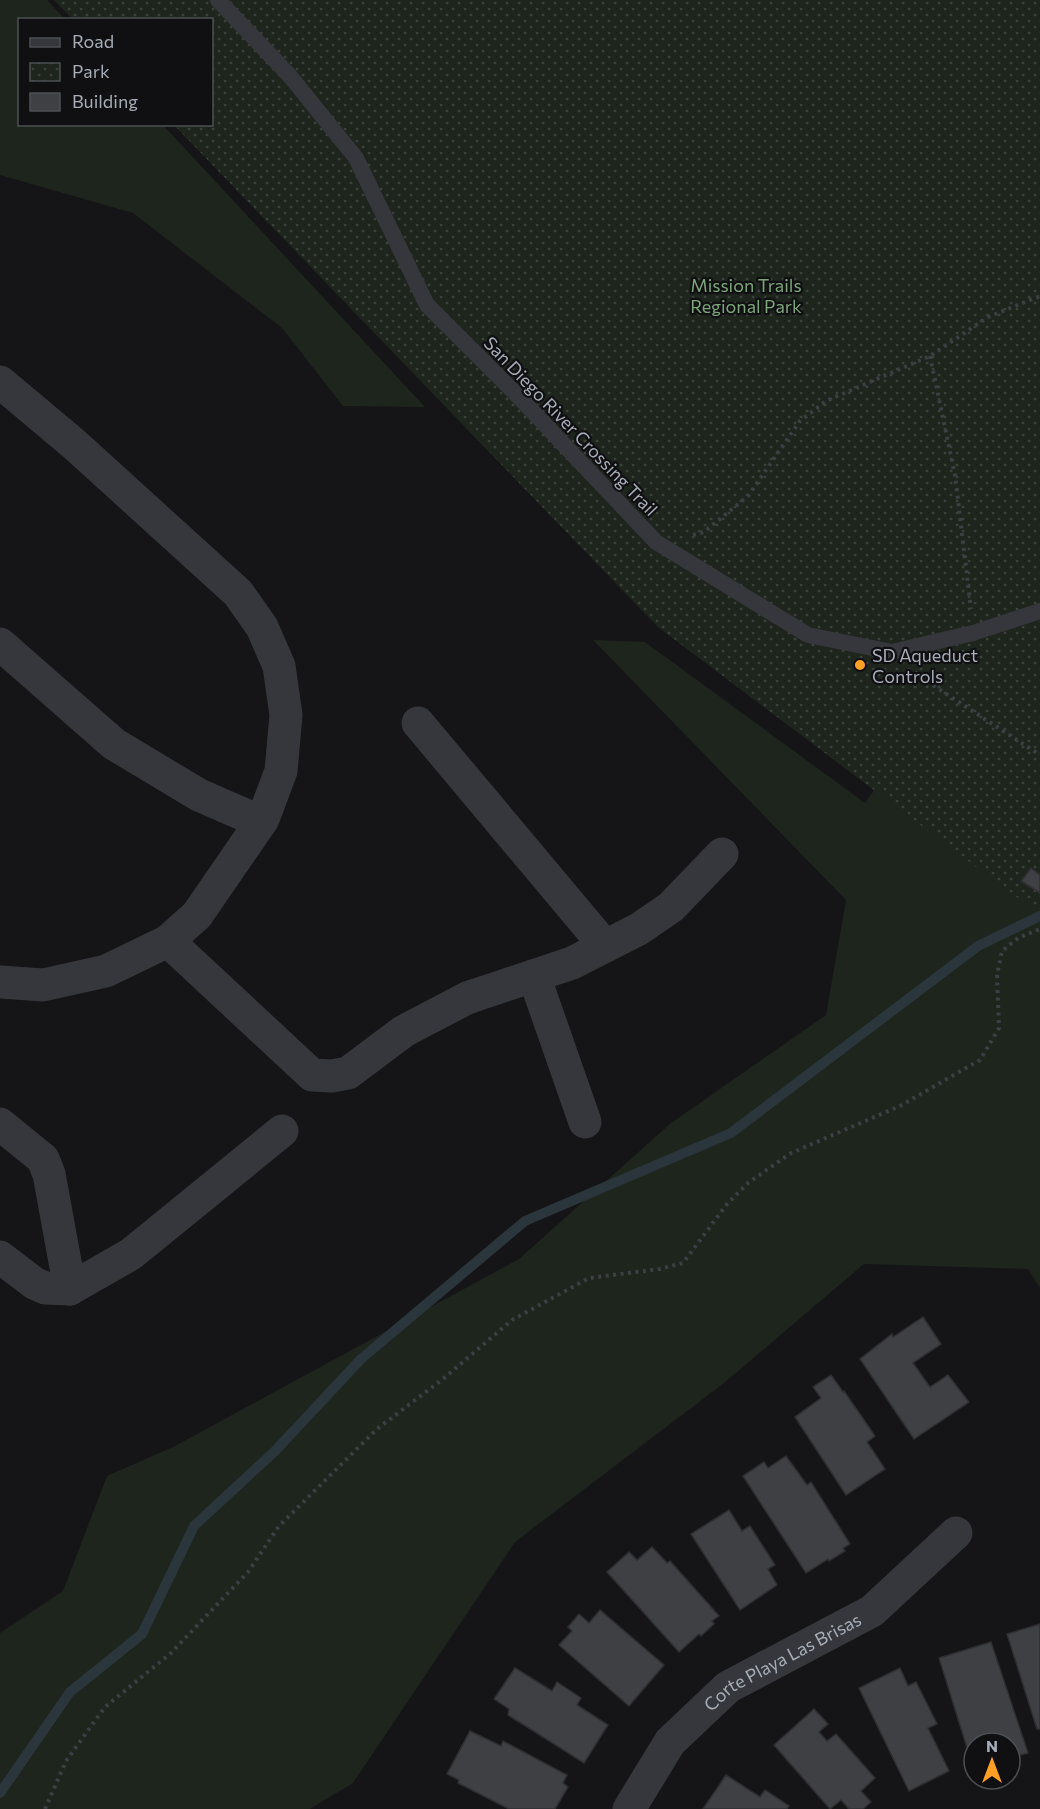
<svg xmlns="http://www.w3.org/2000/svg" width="1040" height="1809" font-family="Commissioner,sans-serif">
  <defs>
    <pattern id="park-dots" width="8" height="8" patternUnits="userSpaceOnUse" patternTransform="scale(1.5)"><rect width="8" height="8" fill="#1d251d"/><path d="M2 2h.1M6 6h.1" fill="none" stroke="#3b423c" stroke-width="1.8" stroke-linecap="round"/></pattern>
  </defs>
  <rect width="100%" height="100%" fill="#151517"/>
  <g fill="#1d251d">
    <path d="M0,0H47L65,19L20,20V124L163,125L425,407L343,406L282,328L133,213L0,175Z"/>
    <path d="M54,0H1040V1288L1028,1269L864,1264L724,1383L515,1542L353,1783L310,1809H0V1633L63,1591L107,1476L173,1447L519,1259L671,1123L826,1015L846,900L593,640L645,642L865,803L874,790L658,627L174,125L212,124V20L73,19Z"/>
  </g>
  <path fill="url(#park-dots)" d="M54,0H1040V912L1012,894L658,627L174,125L212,124V20L73,19Z"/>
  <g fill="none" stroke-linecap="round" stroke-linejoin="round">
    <path stroke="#2a363c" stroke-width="10" d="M0,1793L70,1692L142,1634L194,1526L275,1451L361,1359L525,1221L731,1133L978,946L1040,916"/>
  </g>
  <g fill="#3f4044" stroke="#2f2f33" stroke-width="1.5">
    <path d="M1031,868L1040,875V893L1021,881Z"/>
    <path d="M923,1317L941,1344L913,1363L930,1387L948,1375L969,1402L914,1439L860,1359L892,1334L893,1337Z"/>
    <path d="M831,1375L843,1392L844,1391L875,1436L867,1442L885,1469L846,1495L795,1417L821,1398L813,1387Z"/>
    <path d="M786,1456L807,1485L811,1482L850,1544L843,1548L845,1551L829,1561L828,1559L806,1573L743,1476L764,1462L768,1468Z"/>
    <path d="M729,1510L742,1531L750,1526L775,1565L768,1569L777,1585L740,1610L691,1534Z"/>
    <path d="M652,1547L667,1563L670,1561L719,1616L712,1621L714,1624L701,1636L699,1634L679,1652L607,1572L629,1552L637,1560Z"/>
    <path d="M600,1610L664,1665L629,1706L559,1645L572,1631L568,1627L579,1614L589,1623Z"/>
    <path d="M1040,1624V1729H1037L1007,1634Z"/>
    <path d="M991,1642L1028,1753L1010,1758V1743H974V1770L939,1658Z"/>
    <path d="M515,1668L552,1691L557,1682L581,1698L577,1705L608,1725L584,1763L508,1715L509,1709L494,1699Z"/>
    <path d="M900,1668L908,1686L916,1682L937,1724L928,1728L949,1771L909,1791L859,1688Z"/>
    <path d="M814,1709L828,1724L819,1732L827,1741L836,1734L875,1778L861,1791L871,1802L863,1809H849L841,1800L830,1809L774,1745Z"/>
    <path d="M470,1731L501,1746L503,1741L567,1775L563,1783L568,1787L555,1809H509L458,1783L459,1780L447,1774Z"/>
    <path d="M726,1775L760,1797L765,1790L789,1806L787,1809H703Z"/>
  </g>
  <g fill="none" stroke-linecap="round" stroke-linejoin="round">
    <g stroke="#3c3f43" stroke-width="4" stroke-dasharray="3 4.5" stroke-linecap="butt">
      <path d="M930,356L955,475L971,609"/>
      <path d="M693,535L704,532L748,496L800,421L826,401L930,356L988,317L1040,296"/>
      <path d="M915,672L925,680L1040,755"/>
      <path d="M45,1809L66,1761L105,1707L171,1653L248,1572L279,1526L377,1429L443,1379L512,1320L589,1278L660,1269L683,1263L727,1204L748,1183L791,1153L900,1106L980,1060L999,1028L997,975L1002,951L1018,938L1040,929"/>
    </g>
    <path stroke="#36373c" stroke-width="16" d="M218,0L290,76L356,158L427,305L516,394L656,542L808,635L892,652L973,633L1040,611"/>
    <g stroke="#36373c" stroke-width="33">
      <path d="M0,382L74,444L238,593L262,627L279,666L286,715L281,771L263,819L197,915L168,941L106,971L43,985L0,982"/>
      <path d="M0,644L114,744L199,795L261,822"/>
      <path d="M418,723L605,946"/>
      <path d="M168,941L312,1075L332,1076L348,1073L404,1031L467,998L572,963L639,929L671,907L722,854"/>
      <path d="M534,976L585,1122"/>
      <path d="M0,1124L43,1159L49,1174L70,1289"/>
      <path d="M0,1257L34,1283L45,1288L70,1289L131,1254L282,1131"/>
      <path id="s1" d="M629,1809L670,1742L728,1687L872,1611L956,1533"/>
    </g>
  </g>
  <circle fill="#ff9f25" stroke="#101012" stroke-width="2" cx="860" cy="665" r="6"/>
  <g text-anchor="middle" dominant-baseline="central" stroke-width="4.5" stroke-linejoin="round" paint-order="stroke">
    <g font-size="18" fill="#7da57b" stroke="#101012">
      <text x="746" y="285">Mission Trails<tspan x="746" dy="21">Regional Park</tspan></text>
    </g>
    <g font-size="18" fill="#a6adb8" stroke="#101012">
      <text transform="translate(571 426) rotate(46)">San Diego River Crossing Trail</text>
      <text stroke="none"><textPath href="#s1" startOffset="218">Corte Playa Las Brisas</textPath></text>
    </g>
    <g font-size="18" fill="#a6adb8" stroke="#101012" text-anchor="start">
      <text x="872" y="655">SD Aqueduct<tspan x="872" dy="21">Controls</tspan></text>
    </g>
  </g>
  <rect x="18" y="18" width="195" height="108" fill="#101012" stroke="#4c4f54" stroke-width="1.5"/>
  <rect x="30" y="38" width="30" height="9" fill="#36373c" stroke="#4c4f54" stroke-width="1.5"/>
  <text x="72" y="48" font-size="18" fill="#a6adb8">Road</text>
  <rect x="30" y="63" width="30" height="18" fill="url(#park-dots)" stroke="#4c4f54" stroke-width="1.5"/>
  <text x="72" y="78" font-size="18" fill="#a6adb8">Park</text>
  <rect x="30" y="93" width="30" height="18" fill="#3f4044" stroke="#4c4f54" stroke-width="1.5"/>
  <text x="72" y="108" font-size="18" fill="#a6adb8">Building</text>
  <g transform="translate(992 1761)"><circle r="28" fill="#101012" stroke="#4c4f54" stroke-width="1.5"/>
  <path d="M0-4.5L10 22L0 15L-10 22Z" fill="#ff9f25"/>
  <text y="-9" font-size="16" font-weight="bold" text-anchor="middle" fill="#a6adb8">N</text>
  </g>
</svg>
